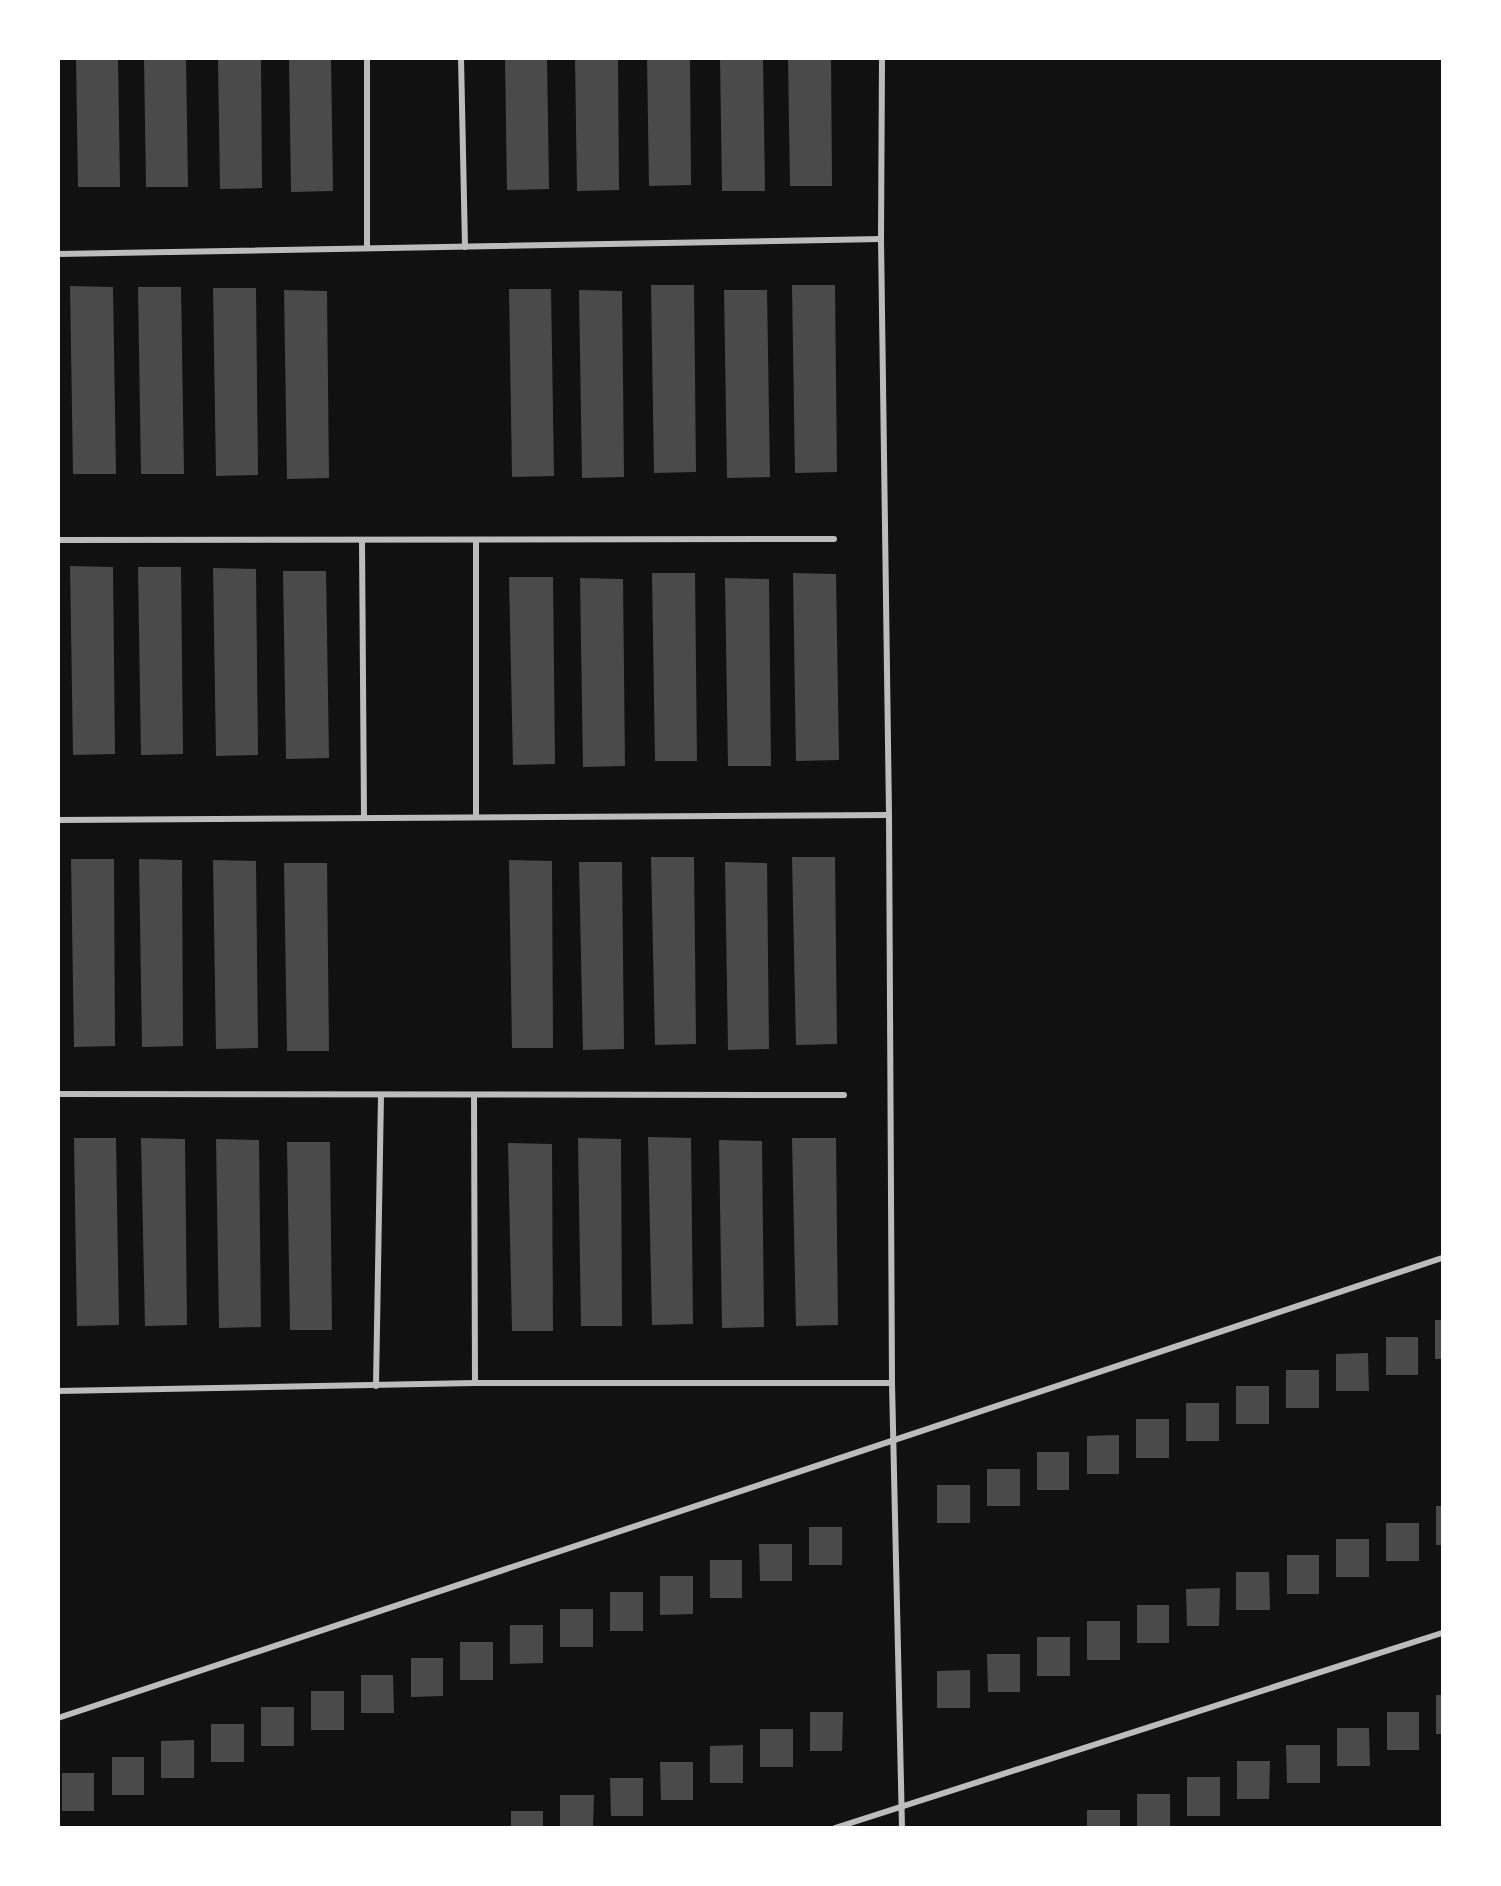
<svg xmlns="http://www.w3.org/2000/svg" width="1501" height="1886" font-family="Commissioner,sans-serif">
  <rect width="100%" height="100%" fill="#111"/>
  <g fill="#4a4a4a">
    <path d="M76,58H118L120,187H78Z"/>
    <path d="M144,58H186L188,187H146Z"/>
    <path d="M218,58H261L262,188L220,189Z"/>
    <path d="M289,58H331L333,191L291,192Z"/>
    <path d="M505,58H547L549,189L507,190Z"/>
    <path d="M575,58H618L619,190L577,191Z"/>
    <path d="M647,58H690L691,185L649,186Z"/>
    <path d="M720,58H763L765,191H722Z"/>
    <path d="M788,58H831L832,186H790Z"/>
    <path d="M651,285H694L696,472L654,473Z"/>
    <path d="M792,285H835L837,472L795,473Z"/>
    <path d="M70,286L113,287L116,474H73Z"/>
    <path d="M138,287H181L184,474H141Z"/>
    <path d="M213,288H256L258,475L216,476Z"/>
    <path d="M509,289H551L554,476L512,477Z"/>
    <path d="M284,290L327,291L329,478L287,479Z"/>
    <path d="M579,290L622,291L624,477L582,478Z"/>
    <path d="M724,290H767L770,477L727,478Z"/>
    <path d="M70,566L113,567L115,754L73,755Z"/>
    <path d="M138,567H181L183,754L141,755Z"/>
    <path d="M213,568L256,569L258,755L216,756Z"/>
    <path d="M283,571H326L329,758L286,759Z"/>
    <path d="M652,573H695L697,761H655Z"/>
    <path d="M793,573L836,574L839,760L796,761Z"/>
    <path d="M509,577H553L555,764L513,765Z"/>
    <path d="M580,578L623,579L625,766L583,767Z"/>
    <path d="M725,578L769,579L771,766H728Z"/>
    <path d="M651,857H694L696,1044L655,1045Z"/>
    <path d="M792,857H835L837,1044L796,1045Z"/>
    <path d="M71,859H114L115,1046L74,1047Z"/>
    <path d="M139,859L182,860L183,1046L142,1047Z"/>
    <path d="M213,860L256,861L258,1048L216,1049Z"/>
    <path d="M509,860L552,861L553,1048H512Z"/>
    <path d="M579,862H622L624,1049L583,1050Z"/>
    <path d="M725,862L767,863L769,1049L728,1050Z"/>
    <path d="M284,863H327L329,1051H287Z"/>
    <path d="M648,1137L691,1138L693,1324L652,1325Z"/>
    <path d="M74,1138H116L119,1325L77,1326Z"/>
    <path d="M141,1138L185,1139L187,1325L145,1326Z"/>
    <path d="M578,1138L621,1139L622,1326H581Z"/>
    <path d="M792,1138H836L838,1325L796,1326Z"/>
    <path d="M216,1139L259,1140L261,1327L219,1328Z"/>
    <path d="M719,1140L762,1141L764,1327L722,1328Z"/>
    <path d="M287,1142H330L332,1330H290Z"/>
    <path d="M508,1143L552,1144L553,1331H512Z"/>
    <rect x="1435" y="1320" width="7" height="39"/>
    <rect x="1386" y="1337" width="32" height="38"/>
    <path d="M1368,1353L1369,1391H1336V1354Z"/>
    <rect x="1286" y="1370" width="33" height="38"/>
    <rect x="1236" y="1386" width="33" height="38"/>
    <rect x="1186" y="1403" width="33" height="38"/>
    <rect x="1136" y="1419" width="33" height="39"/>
    <path d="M1119,1435V1474H1087V1436Z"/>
    <rect x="1037" y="1452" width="32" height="38"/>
    <rect x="987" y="1469" width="33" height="37"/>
    <rect x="937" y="1485" width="33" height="38"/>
    <rect x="1436" y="1506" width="6" height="39"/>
    <rect x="1386" y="1523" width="33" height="38"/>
    <rect x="809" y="1527" width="33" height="38"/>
    <rect x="1336" y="1539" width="33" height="38"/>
    <path d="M759,1544H792V1581H760Z"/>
    <rect x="1287" y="1555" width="32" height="39"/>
    <rect x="710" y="1560" width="32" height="38"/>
    <path d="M1236,1572H1269L1270,1610H1236Z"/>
    <path d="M660,1576H693V1614L660,1615Z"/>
    <path d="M1220,1588L1219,1626H1187L1186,1589Z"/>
    <rect x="610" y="1592" width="33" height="39"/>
    <rect x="1137" y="1605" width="32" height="38"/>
    <rect x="560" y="1609" width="33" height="38"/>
    <rect x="1087" y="1621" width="33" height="39"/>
    <path d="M510,1625H543V1663L510,1664Z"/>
    <rect x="1037" y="1637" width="33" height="39"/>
    <rect x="460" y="1642" width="33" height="38"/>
    <path d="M987,1654H1020V1692H988Z"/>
    <path d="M411,1658H443V1696L411,1697Z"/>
    <path d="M970,1670V1708H937V1671Z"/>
    <path d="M361,1675H393L394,1713H361Z"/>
    <rect x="311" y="1691" width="33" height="39"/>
    <rect x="1436" y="1695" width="6" height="39"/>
    <rect x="261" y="1707" width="33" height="39"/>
    <path d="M810,1712H843L842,1751H810Z"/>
    <rect x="1387" y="1712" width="32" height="38"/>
    <rect x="211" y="1724" width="33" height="38"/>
    <path d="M1337,1728H1369L1370,1766H1337Z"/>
    <rect x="760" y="1729" width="33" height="38"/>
    <path d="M194,1740V1778H161V1741Z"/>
    <path d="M743,1745V1783H710V1746Z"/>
    <path d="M1286,1745H1320V1783H1287Z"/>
    <rect x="112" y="1757" width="32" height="38"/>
    <path d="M1237,1761H1270L1269,1799H1237Z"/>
    <path d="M660,1762H693V1800H661Z"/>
    <rect x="62" y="1773" width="32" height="38"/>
    <rect x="1187" y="1777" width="33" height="39"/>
    <path d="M610,1778H643V1816H611Z"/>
    <rect x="1137" y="1794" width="33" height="34"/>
    <path d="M560,1795H594L593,1828H560Z"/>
    <rect x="1087" y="1810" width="33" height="18"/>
    <rect x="511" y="1811" width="32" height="17"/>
  </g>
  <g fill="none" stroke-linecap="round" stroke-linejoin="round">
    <g stroke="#bcbcbc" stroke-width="6">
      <path d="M367,58V248"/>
      <path d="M461,58L465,247"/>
      <path d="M882,58L881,239L889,815L892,1383L902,1828"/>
      <path d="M58,254L881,239"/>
      <path d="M58,540L834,539"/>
      <path d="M362,540L364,818"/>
      <path d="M476,540V817"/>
      <path d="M58,820L889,815"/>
      <path d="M58,1094L844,1095"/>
      <path d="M474,1095L475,1383"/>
      <path d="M376,1386L381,1095"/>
      <path d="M58,1391L475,1383H892"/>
      <path d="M58,1718L1442,1258"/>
      <path d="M835,1828L1442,1633"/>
    </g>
  </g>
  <rect width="1501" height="1886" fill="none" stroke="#ffffff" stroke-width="120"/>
</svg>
